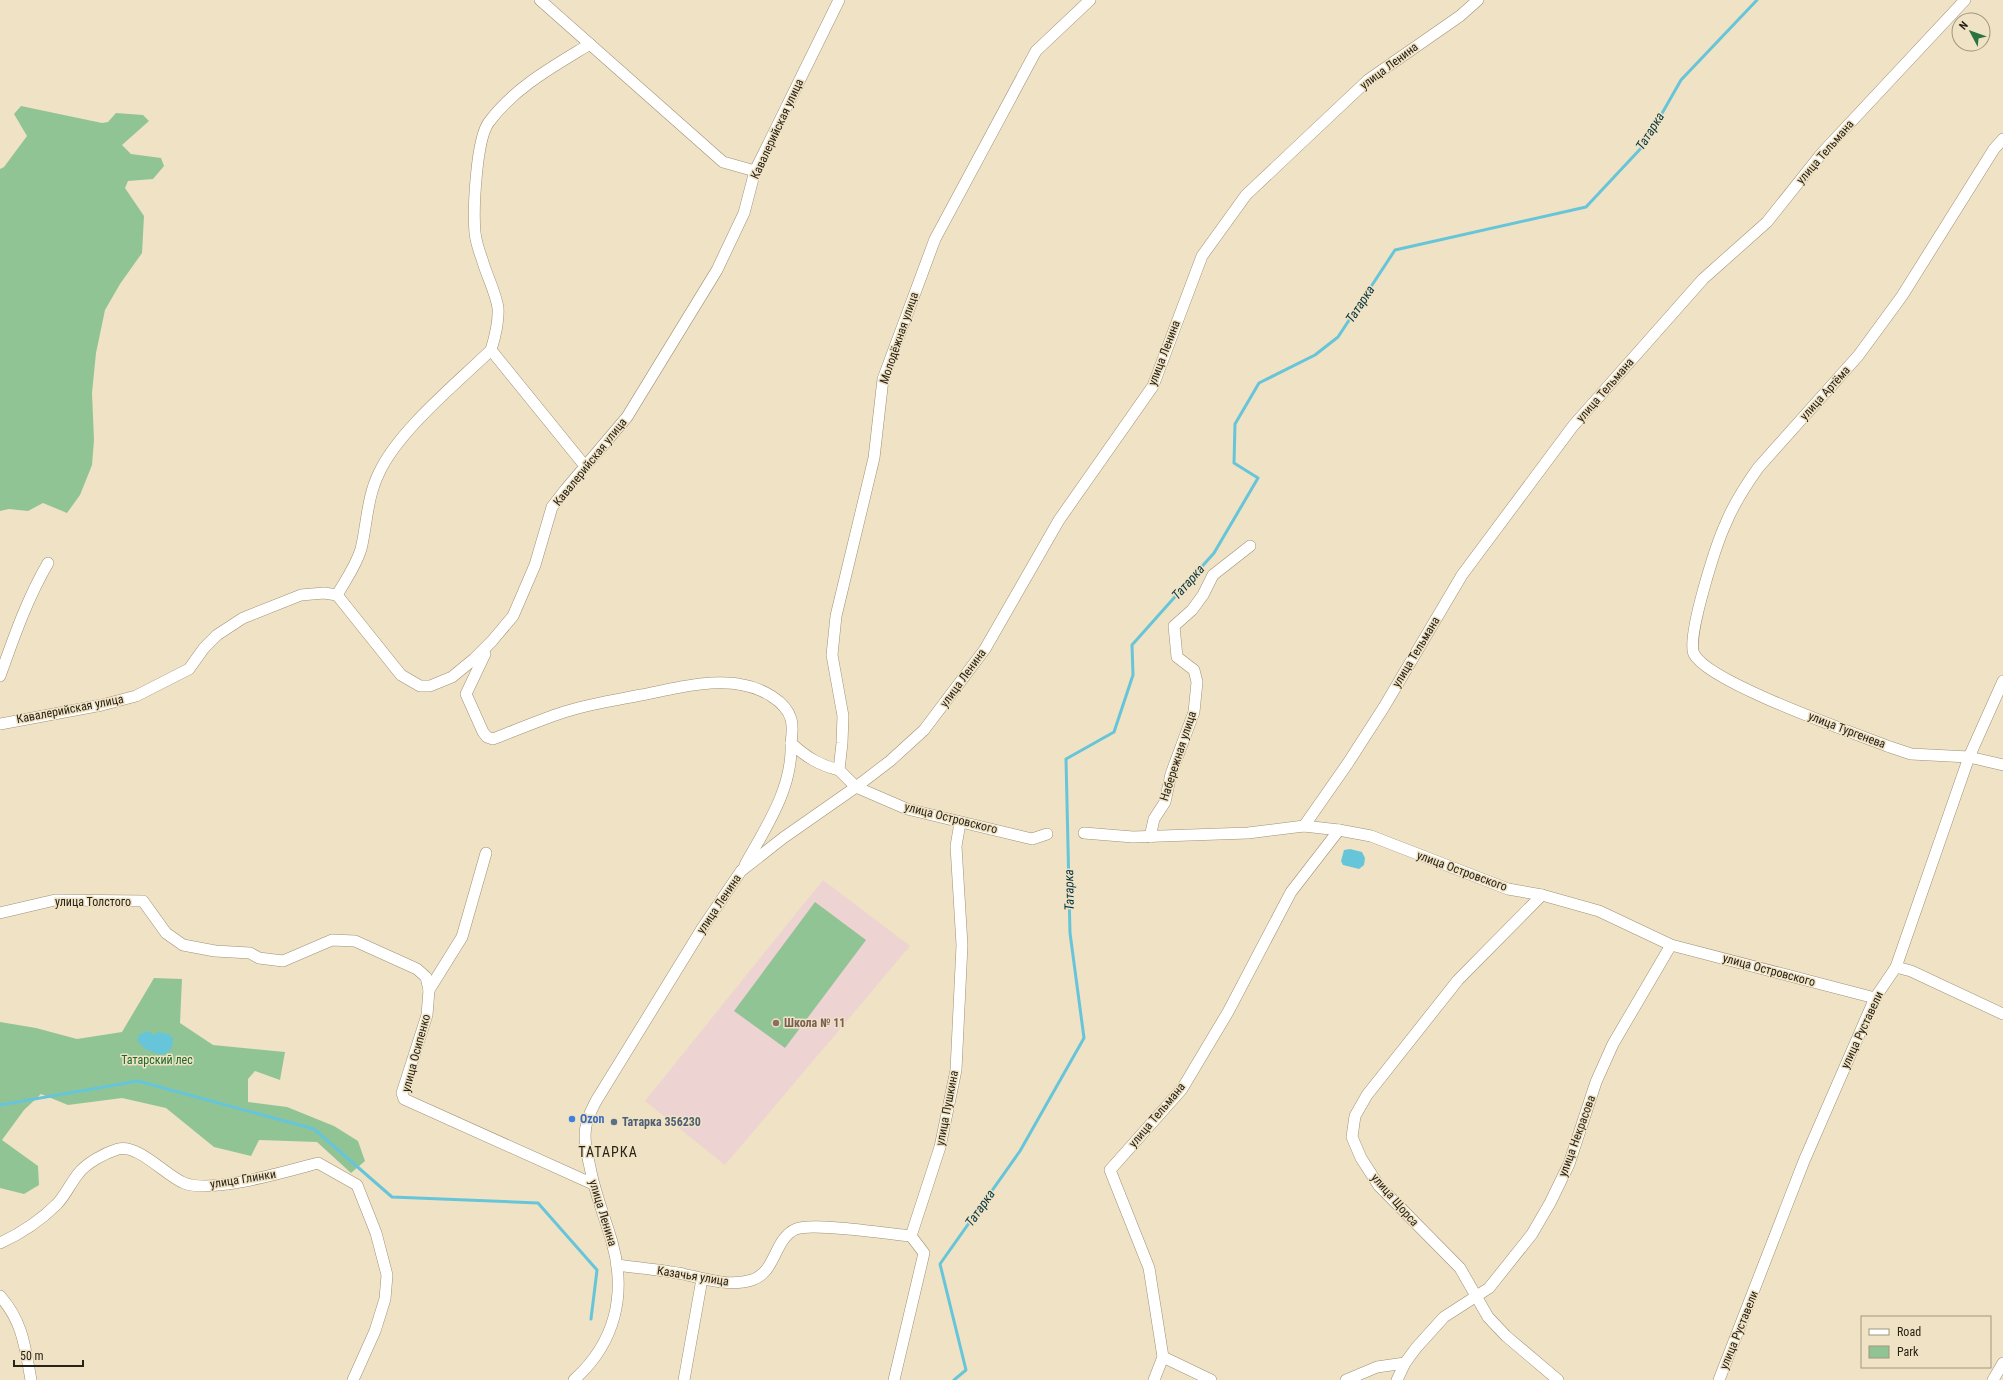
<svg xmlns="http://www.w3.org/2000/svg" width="2003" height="1380" font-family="'Roboto Condensed',sans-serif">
  <rect width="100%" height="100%" fill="#f0e2c4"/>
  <path fill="#edd3d1" d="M823,880L910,946L725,1165L645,1101Z"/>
  <g fill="#91c495">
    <path d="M21,106L102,123L108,122L116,113L143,115L149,121L122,145L131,154L161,158L164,166L153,179L128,181L125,188L144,216L142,253L120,284L105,310L96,353L92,393L94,440L92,465L80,495L67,513L43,503L28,511L9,509L0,511V169L4,167L27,136L14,114Z"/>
    <path d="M815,902L866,940L785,1048L734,1011Z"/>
    <path d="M154,978L182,979L180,1023L213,1045L285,1052L280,1080L255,1071L248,1079V1102L287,1107L334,1126L358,1141L365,1161L351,1173L317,1142L259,1140L251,1156L214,1147L166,1108L122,1098L68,1105L41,1094L24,1110L2,1140L38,1166L39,1185L24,1194L0,1188V1022L36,1028L77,1039L122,1032Z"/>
  </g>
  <g fill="#67c5da">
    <path d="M1350,849L1362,852L1365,858L1364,865L1359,869L1343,865L1341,861L1344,850Z"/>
    <path d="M148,1031L154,1035L158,1032L168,1034L173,1038C173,1048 171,1052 161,1055L145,1049L137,1040L140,1034Z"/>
  </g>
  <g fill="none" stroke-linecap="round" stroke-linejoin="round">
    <g stroke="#67c5da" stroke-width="3">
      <path d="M0,1105L138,1081L314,1129L392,1197L538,1203L597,1270L591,1319"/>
      <path d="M954,1380L966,1370L940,1264L1020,1151L1084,1038L1070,933L1066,759L1114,732L1133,675L1132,645L1214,553L1258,478L1234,463L1235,424L1259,383L1315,355L1338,337L1395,250L1586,207L1644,145L1681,80L1757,0"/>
    </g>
    <defs>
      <g id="minor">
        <path d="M540,0L723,162L755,171"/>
        <path d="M2003,139L1994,149L1902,296L1858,356L1758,468C1746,485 1734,503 1726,523C1717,542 1686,637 1694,654C1709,683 1854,733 1890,747L1911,754L1969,757L2003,765"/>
        <path d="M491,350L585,466"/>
        <path d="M337,595C345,581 356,566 361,549C367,524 367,497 379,473C398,431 457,383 491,350C495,337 499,322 498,308C496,293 486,274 482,259C479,251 476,241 475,233C473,210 476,139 489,122C515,87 554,66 590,44"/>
        <path d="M485,654L466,694L483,732L487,737L493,739C516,730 540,720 564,712C589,704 615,700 641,695C672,689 712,678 743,685C761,688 786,701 791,719C793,726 792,736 791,743C806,757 819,765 839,770"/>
        <path d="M0,676C14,637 27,599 48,563"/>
        <path d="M0,724L102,705L136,696L189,669L204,648L217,635L243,618L301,595L324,593L337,595L401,675L420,686H430L452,677L474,659L492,641L513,616L535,565L552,507L566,489L627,417L717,270L744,213L755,171L839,0"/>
        <path d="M1304,826L1348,763L1384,707L1462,575L1573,426L1703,279L1767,222L1822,153L1965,0"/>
        <path d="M1084,833L1133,837L1248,833L1304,826L1339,830L1371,836L1508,889L1542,895L1599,911L1671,945L1875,998"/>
        <path d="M1047,834L1032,839L907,809L856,787L839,770L842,743L843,716L832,655L836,616L874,458L883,379L935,239L1036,51L1090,0"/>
        <path d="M1150,837L1154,819L1165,802L1171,774L1194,712L1197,682L1194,670L1177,657L1174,626L1192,610L1203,595L1213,575L1250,546"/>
        <path d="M486,853L462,937L429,990L427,1015L402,1093L404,1099L593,1184"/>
        <path d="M745,865C766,827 793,788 791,743"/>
        <path d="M1542,895L1458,980L1367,1095L1355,1116L1352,1137L1361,1158L1379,1186L1460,1268L1488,1317L1506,1336L1558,1380"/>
        <path d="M0,913L55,900L143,901L166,933L183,945L215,951L250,953L259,958L283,961L332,940L355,941L417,969L426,977L429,990"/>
        <path d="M1896,967L1911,971L2003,1014"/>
        <path d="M0,1243C22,1233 39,1222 57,1204C65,1196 70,1184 78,1174C86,1163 105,1153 118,1149C139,1144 166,1176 184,1183C211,1194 288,1171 318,1163L357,1185L376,1233L387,1275L385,1299L375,1331L353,1380"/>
        <path d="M617,1265C639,1268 662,1270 683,1274C705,1279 730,1287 752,1280C770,1274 773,1255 783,1240C786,1236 791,1231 796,1229C813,1222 889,1234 911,1236"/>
        <path d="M0,1296C23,1322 25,1347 31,1380"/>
        <path d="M1163,1357L1211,1380"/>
        <path d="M574,1380C615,1343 627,1295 612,1242C605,1218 596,1196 591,1172C588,1157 583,1141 586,1126C587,1118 592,1109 596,1101L703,927L741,871L783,838L856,787L890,761L924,730L985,649L1059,520L1153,386L1202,256L1246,195L1368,80L1460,16L1478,0"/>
        <path d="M684,1380L702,1279"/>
        <path d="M894,1380L924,1253L911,1236L940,1147L956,1070L962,945L956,846L960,823"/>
        <path d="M1154,1380L1163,1357L1149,1268L1110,1170L1182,1089L1228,1012L1291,892L1339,830"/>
        <path d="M1346,1380L1377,1367L1405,1363"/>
        <path d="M1397,1380L1405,1363L1416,1348L1444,1317L1489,1288L1532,1234L1550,1203L1569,1164L1596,1082L1613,1044L1671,945"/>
        <path d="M1719,1380L1804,1161L1875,998L1896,967L1969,757L2003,681"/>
        <path d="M1993,1380L2003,1363"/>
      </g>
    </defs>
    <use href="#minor" stroke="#9e9174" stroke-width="12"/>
    <use href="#minor" stroke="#fff" stroke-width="11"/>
  </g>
  <circle fill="#8d6e63" stroke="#f0e2c4" stroke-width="1.5" cx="776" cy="1023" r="4"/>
  <circle fill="#3f7fe0" stroke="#f0e2c4" stroke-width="1.5" cx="572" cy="1119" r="4"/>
  <circle fill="#5c6f8a" stroke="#f0e2c4" stroke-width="1.5" cx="614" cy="1122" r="4"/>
  <g text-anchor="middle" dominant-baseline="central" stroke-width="3" stroke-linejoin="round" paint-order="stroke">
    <g font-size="12" fill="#282317" stroke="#f0e2c4">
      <text transform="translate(1389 66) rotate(-37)">улица Ленина</text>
      <text transform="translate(777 129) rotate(-65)">Кавалерийская улица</text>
      <text transform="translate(1825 152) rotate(-49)">улица Тельмана</text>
      <text transform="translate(899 338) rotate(-71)">Молодёжная улица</text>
      <text transform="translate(1164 353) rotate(-69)">улица Ленина</text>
      <text transform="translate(1605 390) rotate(-49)">улица Тельмана</text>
      <text transform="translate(1825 393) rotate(-48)">улица Артёма</text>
      <text transform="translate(590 462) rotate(-51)">Кавалерийская улица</text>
      <text transform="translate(1416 652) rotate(-59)">улица Тельмана</text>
      <text transform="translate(963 678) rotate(-54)">улица Ленина</text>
      <text transform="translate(70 709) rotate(-11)">Кавалерийская улица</text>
      <text transform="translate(1847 730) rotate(21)">улица Тургенева</text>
      <text transform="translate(1178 756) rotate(-72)">Набережная улица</text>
      <text transform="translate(951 818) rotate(14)">улица Островского</text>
      <text transform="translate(1462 871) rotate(20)">улица Островского</text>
      <text x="93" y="902">улица Толстого</text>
      <text transform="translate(719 904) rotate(-56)">улица Ленина</text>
      <text transform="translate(1769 970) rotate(15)">улица Островского</text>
      <text transform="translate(1862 1030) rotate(-65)">улица Руставели</text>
      <text transform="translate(416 1053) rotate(-75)">улица Осипенко</text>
      <text transform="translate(947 1108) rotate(-79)">улица Пушкина</text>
      <text transform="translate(1157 1115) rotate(-50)">улица Тельмана</text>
      <text transform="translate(1577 1136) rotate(-70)">улица Некрасова</text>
      <text transform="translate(243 1179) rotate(-9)">улица Глинки</text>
      <text transform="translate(1395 1200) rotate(49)">улица Щорса</text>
      <text transform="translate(603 1213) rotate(73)">улица Ленина</text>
      <text transform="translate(693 1276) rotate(9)">Казачья улица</text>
      <text transform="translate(1739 1330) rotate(-68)">улица Руставели</text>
    </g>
    <g font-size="12" font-weight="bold" fill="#785e54" stroke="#f0e2c4" text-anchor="start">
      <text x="784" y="1023">Школа № 11</text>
    </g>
    <g font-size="12" fill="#18692a" stroke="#f0e2c4">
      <text x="157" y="1060">Татарский лес</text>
    </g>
    <g font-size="12" font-weight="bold" fill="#366cbe" stroke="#f0e2c4" text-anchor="start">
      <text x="580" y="1119">Ozon</text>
    </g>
    <g font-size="12" font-weight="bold" fill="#4e5e75" stroke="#f0e2c4" text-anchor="start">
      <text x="622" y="1122">Татарка 356230</text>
    </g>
    <g font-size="13" font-style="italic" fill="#07363f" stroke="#f0e2c4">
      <text transform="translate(1650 131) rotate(-58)">Татарка</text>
      <text transform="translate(1360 304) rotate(-57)">Татарка</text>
      <text transform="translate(1188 582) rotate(-48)">Татарка</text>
      <text transform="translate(1069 890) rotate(-91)">Татарка</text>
      <text transform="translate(980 1208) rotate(-55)">Татарка</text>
    </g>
    <g font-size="14" letter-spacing="1" fill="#282317" stroke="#f0e2c4">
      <text x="608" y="1152">ТАТАРКА</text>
    </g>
  </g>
  <rect x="1861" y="1316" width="130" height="52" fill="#f0e2c4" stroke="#a0967f"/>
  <rect x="1869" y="1329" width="20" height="6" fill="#ffffff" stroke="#a0967f"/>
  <text x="1897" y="1336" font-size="12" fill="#282317">Road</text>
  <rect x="1869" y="1346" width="20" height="12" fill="#91c495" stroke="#a0967f"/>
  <text x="1897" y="1356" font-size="12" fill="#282317">Park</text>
  <g transform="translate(1971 32) rotate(311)"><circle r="19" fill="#f0e2c4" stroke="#a0967f"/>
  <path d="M0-3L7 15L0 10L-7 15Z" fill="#2b7441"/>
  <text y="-6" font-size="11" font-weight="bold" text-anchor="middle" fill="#282317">N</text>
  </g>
  <path d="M14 1360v6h69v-6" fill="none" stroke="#282317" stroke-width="2"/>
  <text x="20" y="1360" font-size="12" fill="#282317" stroke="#f0e2c4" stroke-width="3" paint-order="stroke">50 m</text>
</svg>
